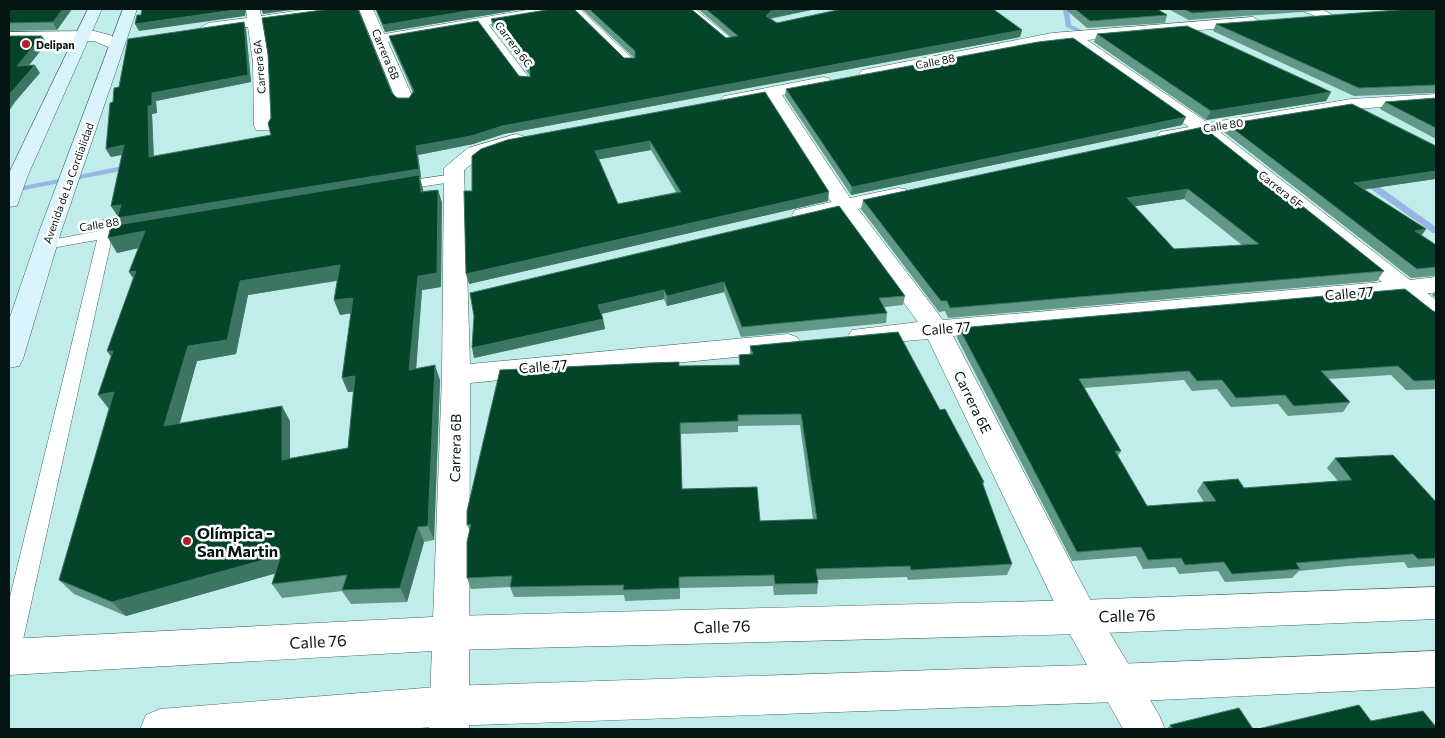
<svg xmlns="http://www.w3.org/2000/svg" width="1445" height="738" font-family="Commissioner,sans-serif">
  <rect width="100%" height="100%" fill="#c0ece9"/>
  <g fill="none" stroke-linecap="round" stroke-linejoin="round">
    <g fill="#97b6e6" fill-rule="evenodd">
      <path d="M1063,9H1069L1071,25L1093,35V37H1089L1066,27Z"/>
      <path d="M133,164L137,166L136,168L9,193V189Z"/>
      <path d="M1361,178H1367L1436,227V233H1433L1361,182Z"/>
    </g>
    <defs>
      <g id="service">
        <path d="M570,9H580L634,60V64H626Z"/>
        <path d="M685,9H695L736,42L727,44Z"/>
        <path d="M479,20H485L530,79V83H522L477,22Z"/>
        <path d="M454,174L459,175L461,178L459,181L399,190L392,186L399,182Z"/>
        <path d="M108,219L113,220L114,228L121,232L119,235L112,237L21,649L17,657L9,660V601L97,240L46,249L39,245L46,241L99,231L103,220Z"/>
      </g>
      <g id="minor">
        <path d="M246,9H260L261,16L309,9H345L338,13L263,24L269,62L272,126L270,130H256L254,126L253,62L248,27L208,33L200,28L208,23L247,18Z"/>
        <path d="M359,9H373L384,34L533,9H565L558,13L388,42L414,100L411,104H399L396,100Z"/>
        <path d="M1302,9H1322L1334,16L1327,20L1304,12Z"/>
        <path d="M1253,17L1261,22L1258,25L1087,40L1208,123L1351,99L1436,94V104L1351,109L1220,132L1410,280L1436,277V293H1427L1436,300V321L1427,319L1399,296L953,336L1093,605L1159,715L1165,729H1123L1067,629L928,339L861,345L852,342L848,336L852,330L918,322L839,214L803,222L795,220L792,215L795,210L831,202L766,98L730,105L724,104L721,100L724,96L730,95L823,77L829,78L832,82L829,86L782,95L850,198L898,188L906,189L909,194L906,199L858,209L943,320L1382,282L1201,136L1167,142L1160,140L1157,136L1160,132L1189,127L1068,41L868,79L862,78L859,74L862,70L868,69L1052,33Z"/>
        <path d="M516,134L523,136L526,140L523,144L482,156L464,170L470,364L788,334L797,337L801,343L797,349L788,352L470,383L469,729H429L442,375L444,168L468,148Z"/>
      </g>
      <g id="tertiary">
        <path d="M94,31L110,35L124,45L116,50L94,41L9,42V32Z"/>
        <path d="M1436,587V619L1080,634L451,650L9,675V639L451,616L1080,600Z"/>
        <path d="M1436,651V687L1116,702L449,726L405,729H140L146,715L160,709L449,686L1116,664Z"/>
      </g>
      <g id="secondary">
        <path d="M88,9H102L28,175L17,206L9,207V173Z"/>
        <path d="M123,9H137L61,232L23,359L19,366L9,368V320L39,232Z"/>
      </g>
    </defs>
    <use href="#service" stroke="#3c6563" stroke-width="1"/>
    <use href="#minor" stroke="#3c6563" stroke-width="1"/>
    <use href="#tertiary" stroke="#3c6563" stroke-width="1"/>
    <use href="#secondary" stroke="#3c6563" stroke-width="1"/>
    <use href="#service" fill="#fff" fill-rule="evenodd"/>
    <use href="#minor" fill="#fff" fill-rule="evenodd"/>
    <use href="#tertiary" fill="#fff" fill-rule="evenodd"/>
    <use href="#secondary" fill="#daf3fd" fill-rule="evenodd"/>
  </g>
  <g fill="#629888" fill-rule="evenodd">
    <path d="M9,9H72L57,30L9,31Z"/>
    <path d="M375,9H523L385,32Z"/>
    <path d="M582,9H691L726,38L731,37L698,9H816L770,19L777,23L1022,30L1020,37L504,134L473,144L418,155L421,177L420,178L423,191L438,190L442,203L441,287L422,290L416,369L440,380L434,540L424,542L407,602L351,604L342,591L282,598L272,584L276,573L126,616L74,594L59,580L109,409L111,356L107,351L133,279L138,248L117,253L121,224L118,215H117L111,206L122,155L111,157L106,149L113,102L119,87L246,29L251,82L156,101L157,113L152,114L154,157L271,135L392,93L397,98H409L413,93L391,43L389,36L519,76L530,77V76L492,26L491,19L624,58H634ZM337,281L334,300L340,315L351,313L342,378L348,392H354L348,448L290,458V421L179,424L197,361L236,354L248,295Z"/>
    <path d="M1065,9H1157L1167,15L1165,23L1087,28Z"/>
    <path d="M1168,9H1342L1189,20Z"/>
    <path d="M1436,9V93L1354,96L1213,31L1216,24Z"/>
    <path d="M1097,34L1331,92L1326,101L1206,120L1094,42Z"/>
    <path d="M786,89L1182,125L851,195L785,96Z"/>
    <path d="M765,92L828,201L469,284L472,191ZM651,150L676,192L618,204L599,159Z"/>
    <path d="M1436,98V139L1380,109L1385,102Z"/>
    <path d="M1227,124L1436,146V180L1435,179L1363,189L1426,229L1421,235L1436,245V276L1411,278L1224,132Z"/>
    <path d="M1203,127L1384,271L1377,281L948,318L945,311L939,312L861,209L863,200ZM1184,199L1242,245L1174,249L1135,206Z"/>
    <path d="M839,206L905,296L903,305L884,307L887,313L886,323L741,337L724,292L667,306L664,299L602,314L605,329L474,358Z"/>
    <path d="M1436,290V298L1432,295Z"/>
    <path d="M1433,311L1436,312V389L1406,390L1391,375L1328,379L1350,402L1343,412L1288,416L1278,404L1231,407L1217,389L1192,391L1184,380L1084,388L1121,451L1118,456L1147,506L1204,502L1197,491L1203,482L1244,488L1338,481L1327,468L1335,458L1436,502V566L1408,568L1404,562L1348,566L1299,571L1292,578L1225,582L1218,571L1179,574L1175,567L1143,569L1136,556L1072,561L957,338L959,328Z"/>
    <path d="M750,346L940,410L984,482L983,486L1012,564L1007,575L908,580L907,577L818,580V583L817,594L774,595L773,586L680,588V599L625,601L624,595L514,597L510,587L471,589L467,578L470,531L467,525L679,366L739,365V355L750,354ZM800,425L813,519L760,521L682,489L681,434L738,432V426Z"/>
    <path d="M1170,725L1253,729H1167Z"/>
  </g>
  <g fill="#3c7662">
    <path d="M63,9H72L57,30L53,22Z"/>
    <path d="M242,9H246L245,16L139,31L135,24Z"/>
    <path d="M261,9H298L263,14Z"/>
    <path d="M480,9H523L385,32L383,25Z"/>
    <path d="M783,9H816L771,18L766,23V16L771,11Z"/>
    <path d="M244,22L246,29L251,82L156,101L157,113L152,114L154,166L149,157L148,106L152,93Z"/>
    <path d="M1022,30L1020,37L504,134L473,144L418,155L421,177L420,178L423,189L425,205L123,227L117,218L502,126Z"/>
    <path d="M42,36L47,43L22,74L17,66Z"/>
    <path d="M35,65L40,73L15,102L9,111V95Z"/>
    <path d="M1331,92L1326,101L1206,120L1211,111Z"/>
    <path d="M1186,117L1182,125L851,195L852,187Z"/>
    <path d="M650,141L651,150L596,160L595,151Z"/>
    <path d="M124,145L129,153L111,157L106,149Z"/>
    <path d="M1436,171V177L1435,179L1348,192L1354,183Z"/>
    <path d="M1188,189L1184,199L1123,208L1127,198Z"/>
    <path d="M438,190L442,203L441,287L422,290L415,384L409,370L418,276Z"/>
    <path d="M829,192L828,201L469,284L466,274Z"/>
    <path d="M121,205L126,213L117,215L111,206Z"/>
    <path d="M1426,229L1420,238L1415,231Z"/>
    <path d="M145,231L153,245L117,253L108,238Z"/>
    <path d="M340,265L346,279L248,295L236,354L197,361L175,441L164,426L188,346L240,281Z"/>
    <path d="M136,271L138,286L129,272Z"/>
    <path d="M724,282V292L667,306V296Z"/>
    <path d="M664,290V299L600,314L598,305Z"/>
    <path d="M353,298L359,312L340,315L334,300Z"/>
    <path d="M603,319L605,329L474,358L472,348Z"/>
    <path d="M107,351H113L118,366Z"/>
    <path d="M435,365L440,380L434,540L428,526Z"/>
    <path d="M355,376L362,390L348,392L342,378Z"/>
    <path d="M114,392L109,409L98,395Z"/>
    <path d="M282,406L290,421V474L282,460Z"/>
    <path d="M418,527L424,542L407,602L400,588Z"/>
    <path d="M281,555L291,569L126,616L112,602Z"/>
  </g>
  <g fill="#044428" stroke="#3c7662" fill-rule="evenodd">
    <path d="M9,9H63L53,22L9,23Z"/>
    <path d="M142,9H242L135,24L137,15H141Z"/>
    <path d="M330,9H358L392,93L397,98H409L414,91L389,36L478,21L519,76L530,77V70L491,19L552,9H574L624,58H635V51L589,9H691L726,38L738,36L706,9H783L771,11L766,16L777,23L842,9H993L1022,30L502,126L471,136L416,146L419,169L117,218L121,205L111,206L124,145L106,149L110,103L113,102L114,88L119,87L128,39L244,22L248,75L152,93V105L148,106L149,157L271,135L268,123L271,118L268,54L262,18Z"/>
    <path d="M376,9H480L383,25Z"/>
    <path d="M1075,9H1157L1167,15L1090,21Z"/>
    <path d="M1184,9H1251L1192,13Z"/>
    <path d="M1410,9H1436V85L1359,88L1216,24Z"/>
    <path d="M1187,26L1331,92L1211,111L1097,34Z"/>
    <path d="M9,36H42L17,66L35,65L9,95Z"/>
    <path d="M1073,38L1186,117L852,187L786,89L1038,42Z"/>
    <path d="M765,92L829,192L466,274L464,191H472V156L481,149L507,140ZM650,141L681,192L618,204L595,151Z"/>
    <path d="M1436,98V128L1385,102Z"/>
    <path d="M1352,104L1436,146V171L1354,183L1426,229L1415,231L1436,245V267L1417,269L1227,124Z"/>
    <path d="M1203,127L1384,271L950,308L947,301H941L863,200ZM1188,189L1259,244L1174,249L1127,198Z"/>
    <path d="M419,175L421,192L438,190L437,273L418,276L409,370L435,365L428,526L418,527L400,588L342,590L347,575L272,584L281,555L112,602L59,580L114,392L98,395L113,351H107L136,271L129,272L145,231L108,238L111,226ZM340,265L334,300L353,298L342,378L355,376L348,448L282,460V406L164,426L188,346L227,340L240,281Z"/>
    <path d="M839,206L905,296L879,298L887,313L742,327L724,282L667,296L664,290L598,305L603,319L472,348L474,316L470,293Z"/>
    <path d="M1405,289L1433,311L1436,312V380L1414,381L1398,366L1321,371L1350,402L1294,406L1285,395L1236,398L1222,380L1197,381L1189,371L1079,379L1121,451H1115L1147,506L1216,501L1203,482L1238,479L1244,488L1352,480L1335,458L1393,455L1436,502V558L1418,559L1413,554L1357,558L1296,563L1300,569L1232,574L1224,562L1185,565L1181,558L1148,560L1141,547L1077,552L959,328Z"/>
    <path d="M898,332L940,410L945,409L984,482H982L1012,564L911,570L910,566L816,569L818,583L775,584L774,575L679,577V588L623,590L624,585L510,587L512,576L467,578V542L471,524L467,525V511L500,370L648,363L679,362V366L740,365L739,355L753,354L750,346ZM801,414L817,519L760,521L757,487L682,489L680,423L738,421V415Z"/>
    <path d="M1359,705L1371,721L1423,711L1436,727V729H1258Z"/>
    <path d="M1239,708L1253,729H1173L1170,725Z"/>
  </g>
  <g fill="#b11f29" stroke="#fff" stroke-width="2">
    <circle cx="26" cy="44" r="5"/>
    <circle cx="187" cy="541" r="5"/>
  </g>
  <g text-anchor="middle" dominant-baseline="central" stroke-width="5" stroke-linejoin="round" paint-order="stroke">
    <g font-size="11" font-weight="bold" fill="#041413" stroke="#fff" text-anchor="start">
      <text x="36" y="44">Delipan</text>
    </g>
    <g font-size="11" fill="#041413" stroke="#fff">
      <text transform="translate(514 44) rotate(53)">Carrera 6C</text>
      <text transform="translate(386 54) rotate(67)">Carrera 6B</text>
      <text transform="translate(935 61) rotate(-11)">Calle 88</text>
      <text transform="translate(259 67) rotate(-95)">Carrera 6A</text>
      <text transform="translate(1223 125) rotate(-9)">Calle 80</text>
      <text transform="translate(68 183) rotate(-70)">Avenida de La Cordialidad</text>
      <text transform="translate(1281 189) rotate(38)">Carrera 6F</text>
      <text transform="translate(99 224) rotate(-9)">Calle 88</text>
    </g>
    <g font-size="14" fill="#041413" stroke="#fff">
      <text transform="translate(1349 293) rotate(-5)">Calle 77</text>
      <text transform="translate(946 328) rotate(-5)">Calle 77</text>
      <text transform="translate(543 366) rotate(-5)">Calle 77</text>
      <text transform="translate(973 402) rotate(64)">Carrera 6E</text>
      <text transform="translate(455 448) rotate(-89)">Carrera 6B</text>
    </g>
    <g font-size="16" font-weight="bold" fill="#041413" stroke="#fff" text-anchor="start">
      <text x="197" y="532">Olímpica -<tspan x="197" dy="18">San Martin</tspan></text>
    </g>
    <g font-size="16" fill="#041413" stroke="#fff">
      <text transform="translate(1127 615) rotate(-2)">Calle 76</text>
      <text transform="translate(722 626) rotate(-2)">Calle 76</text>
      <text transform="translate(318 641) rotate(-3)">Calle 76</text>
    </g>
  </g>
  <rect width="1445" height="738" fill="none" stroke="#041413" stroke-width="20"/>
</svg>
